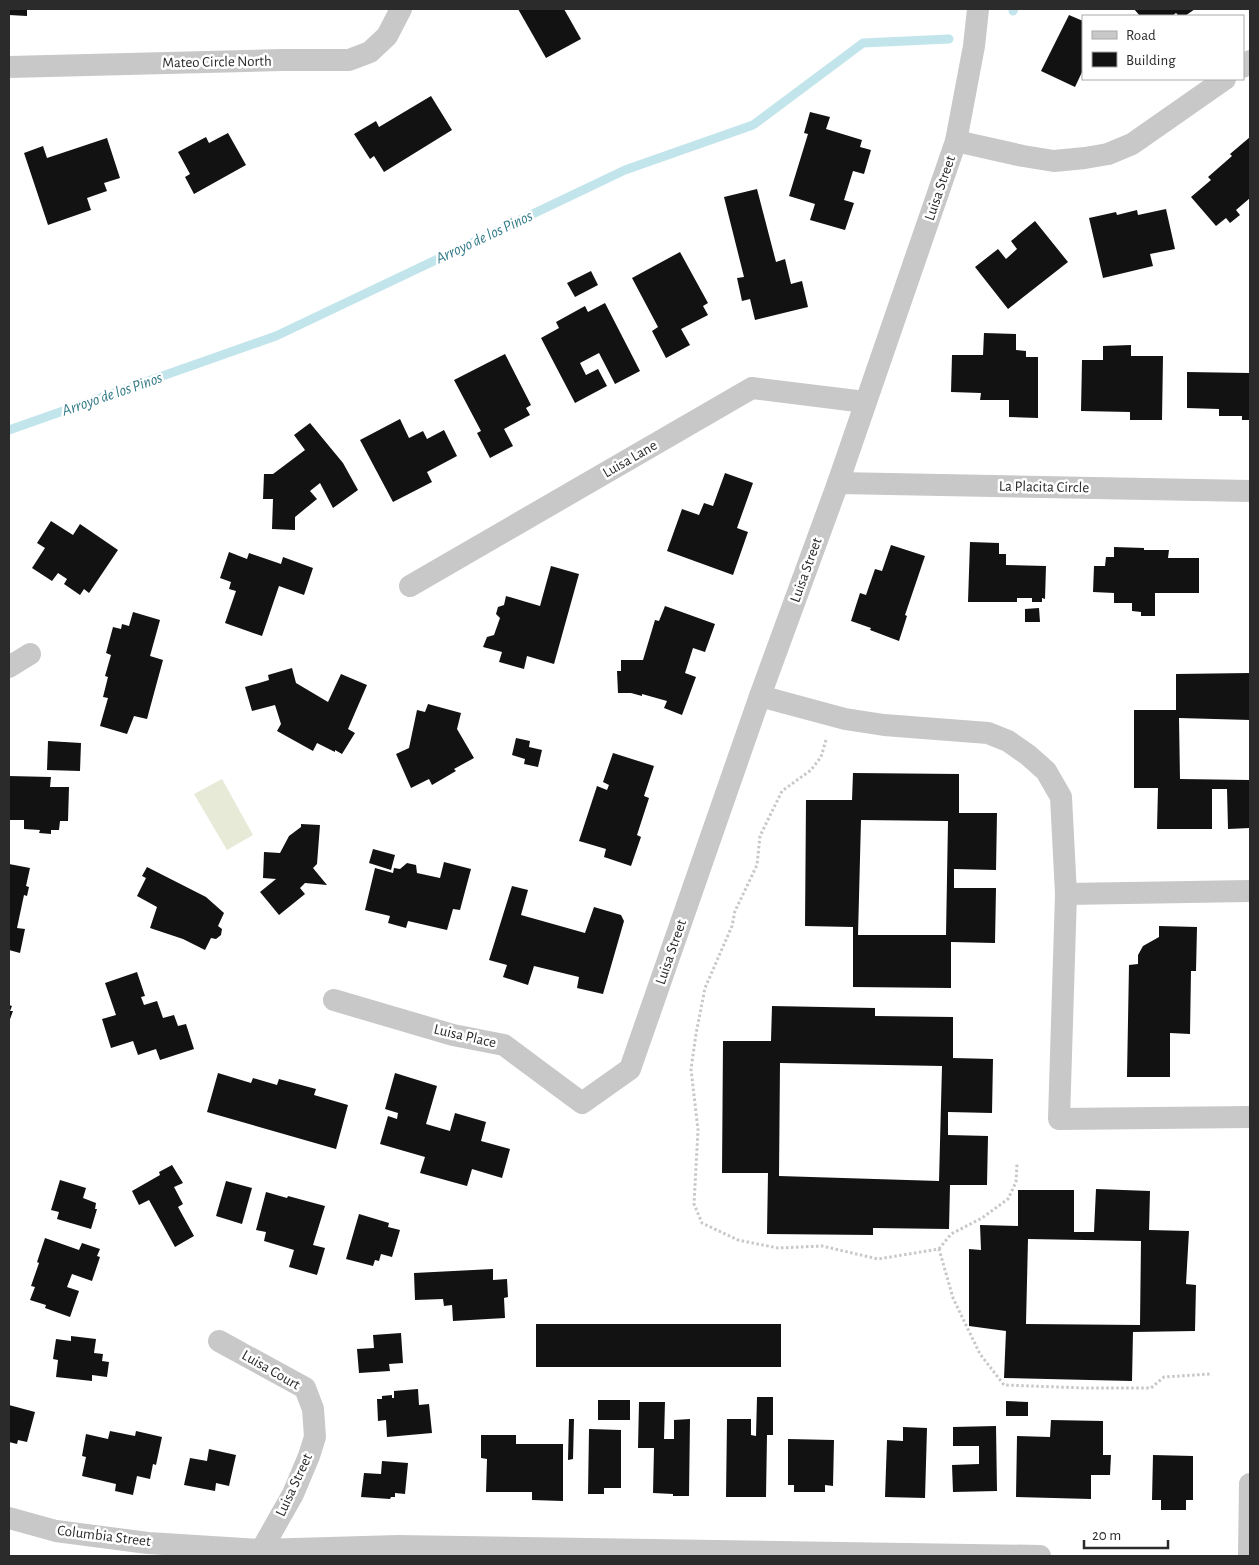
<svg xmlns="http://www.w3.org/2000/svg" width="1259" height="1565" font-family="'Alegreya Sans',sans-serif">
  <rect width="100%" height="100%" fill="#fff"/>
  <path fill="#e6ead7" d="M222,779L253,835L227,850L194,794Z"/>
  <g fill="none" stroke-linecap="round" stroke-linejoin="round">
    <g stroke="#c2e5ec" stroke-width="9">
      <path d="M1013,11L1014,9"/>
      <path d="M9,430L276,336L625,170L753,125L863,43L949,39"/>
    </g>
  </g>
  <g fill="#121212" fill-rule="evenodd">
    <path d="M9,9H27V16L9,15Z"/>
    <path d="M518,9H564L581,39L546,58Z"/>
    <path d="M1134,9H1195L1185,16H1179L1176,13L1172,16H1140Z"/>
    <path d="M1069,15L1083,21V70L1075,87L1041,71Z"/>
    <path d="M431,96L452,130L384,172L374,156L370,159L354,134L376,121L379,127Z"/>
    <path d="M810,112L830,117L826,129L862,140L860,147L871,150L864,174L853,171L844,200L854,203L845,230L810,220L815,204L789,196L808,134L804,133Z"/>
    <path d="M228,133L246,165L194,194L185,177L190,174L178,152L206,137L209,143Z"/>
    <path d="M1250,137V198L1236,210L1240,215L1230,223L1226,218L1216,226L1191,197L1211,180L1208,177L1232,156L1230,154Z"/>
    <path d="M107,138L120,178L104,183L107,191L87,198L91,210L48,225L24,153L43,146L47,158Z"/>
    <path d="M757,189L776,262L785,259L791,284L802,281L808,307L755,320L750,299L742,301L737,278L744,277L724,197Z"/>
    <path d="M1166,209L1175,249L1150,254L1153,266L1103,278L1089,218L1116,212L1117,215L1137,210L1138,215Z"/>
    <path d="M1035,221L1068,262L1008,309L975,267L998,249L1006,259L1017,249L1011,241Z"/>
    <path d="M680,252L708,303L703,306L708,315L681,329L690,345L666,358L652,331L658,327L632,278Z"/>
    <path d="M591,271L598,285L575,297L567,283Z"/>
    <path d="M605,303L640,371L615,384L599,353L580,363L586,375L598,369L607,386L575,403L541,338L559,328L556,322L585,306L588,312Z"/>
    <path d="M984,333L1016,334V350L1026,351V357H1038V418L1009,417V400H980L981,393L951,392L952,355H983Z"/>
    <path d="M1131,345V356H1163L1162,420H1130V412L1081,411L1082,360H1103V346Z"/>
    <path d="M505,354L531,405L526,408L530,415L504,429L513,446L490,458L477,433L481,431L454,380Z"/>
    <path d="M1187,372L1250,373V420H1242V416H1219V409L1187,408Z"/>
    <path d="M400,419L409,438L423,431L427,439L444,430L457,456L427,472L432,482L393,502L360,440Z"/>
    <path d="M310,423L343,463L358,490L333,508L320,483L310,491L317,499L295,517V530L272,529L273,499H263L264,474H273L305,450L294,435Z"/>
    <path d="M725,473L753,483L737,528L748,532L733,575L667,551L682,509L699,515L704,503L713,506Z"/>
    <path d="M51,521L73,535L80,524L118,550L89,593L84,589L80,595L64,584L67,579L58,573L52,581L32,568L45,548L37,543Z"/>
    <path d="M970,542L999,543V554H1006V565L1046,566L1045,599L1042,598V602H1032V598H1017V602H968Z"/>
    <path d="M891,545L925,556L905,615L907,616L899,641L870,630L871,628L851,621L860,593L866,595L875,569L882,571Z"/>
    <path d="M1114,547L1144,548V550H1169L1168,558H1199V593H1155V616H1141V612L1132,611V603H1114V593L1093,592L1094,566H1105L1106,557H1114Z"/>
    <path d="M229,552L247,559L249,553L281,564L283,557L313,568L304,595L279,586L262,636L225,623L236,591L229,589L231,582L220,578Z"/>
    <path d="M551,566L579,574L554,664L527,656L524,669L499,662L502,652L483,647L487,637L494,635L500,618L496,614L498,607L504,605L506,596L540,606Z"/>
    <path d="M665,606L715,624L705,652L693,648L685,673L696,677L682,715L664,708L667,701L642,694V696L631,693H618L617,671H621V660H643L655,620L659,621Z"/>
    <path d="M1039,608L1040,622H1025V609Z"/>
    <path d="M133,612L160,620L150,656L163,660L147,719L134,716L127,734L100,726L108,698L103,697L108,677L105,676L111,655L106,653L113,627L121,629L122,624L129,626Z"/>
    <path d="M292,668L296,683L328,702L341,674L367,685L348,729L355,733L342,754L335,750V752L317,743L313,751L277,731L281,724L275,705L252,711L245,687L269,680L268,675Z"/>
    <path d="M1250,673V720L1179,718L1180,779L1250,780V828L1228,829L1227,789H1212V829H1157L1158,788H1134V710H1176V674Z"/>
    <path d="M428,704L461,713L457,729L474,758L454,769L456,771L432,785L429,779L411,788L396,754L409,748L417,710L425,712Z"/>
    <path d="M516,738L530,741L529,747L542,750L538,767L524,764L525,759L512,755Z"/>
    <path d="M48,741L81,743L80,771L47,770Z"/>
    <path d="M613,753L654,766L644,796L649,798L637,835L641,837L631,866L604,857L606,849L579,841L597,786L607,790L609,785L603,782Z"/>
    <path d="M853,773L959,774V813H997L996,870L954,869V888H996L995,943L951,942V988L853,987V927L805,926L806,800H852ZM861,820L948,821L946,935H858Z"/>
    <path d="M9,776L51,777L50,787H69L68,821H60L59,830H51V834L39,833L40,830L24,829V820H9Z"/>
    <path d="M301,824L320,825L317,864L313,868L327,885L305,883L300,888L305,894L279,915L260,892L276,879L263,878L264,852L280,853L289,836L301,827Z"/>
    <path d="M373,849L395,855L391,870L369,863Z"/>
    <path d="M444,862L471,869L460,910L453,909L447,930L408,921L406,928L388,923L390,916L365,910L375,868L393,873L394,868L400,869L407,863L416,865L417,873L440,878Z"/>
    <path d="M9,864L30,868L26,886L29,887L27,896L24,895L17,928L25,929L20,953L9,950Z"/>
    <path d="M147,867L206,897L224,913L218,926L222,929L221,935L216,939L211,938L205,950L183,939L150,928L157,907L137,896L146,878L142,876Z"/>
    <path d="M512,886L528,890L521,915L585,933L594,907L621,915L624,921L603,994L577,988L579,977L534,966L528,985L503,977L507,965L489,960Z"/>
    <path d="M1159,926L1197,927L1196,971H1191L1190,1034L1170,1033V1077H1127L1129,965L1138,964V955L1143,946L1159,937Z"/>
    <path d="M137,972L145,996L141,997L144,1005L157,1001L163,1018L174,1015L178,1026L186,1024L194,1049L160,1060L156,1049L138,1055L133,1041L111,1048L102,1019L116,1015L105,983Z"/>
    <path d="M9,1005L12,1006L10,1011H13L9,1022Z"/>
    <path d="M772,1006L875,1008V1016L953,1017V1058L993,1059L992,1113L948,1112V1135L988,1136L987,1185H950L949,1229L873,1228V1235L767,1234L768,1173H722L723,1041H771ZM780,1063L942,1066L939,1181L779,1176Z"/>
    <path d="M218,1073L251,1083L253,1078L277,1085L279,1079L316,1089L314,1095L348,1105L336,1149L207,1112Z"/>
    <path d="M395,1073L437,1086L426,1124L450,1131L455,1113L486,1122L481,1141L510,1149L502,1178L472,1169L467,1186L420,1173L425,1157L380,1144L388,1116L397,1119L398,1113L385,1109Z"/>
    <path d="M172,1165L183,1183L174,1187L183,1204L178,1207L194,1236L175,1247L149,1200L139,1205L132,1191L160,1175L159,1172Z"/>
    <path d="M60,1180L86,1188L83,1198L96,1203L95,1209H97L91,1229L57,1219L59,1212L51,1210Z"/>
    <path d="M226,1181L252,1188L242,1224L216,1216Z"/>
    <path d="M1096,1189L1150,1191L1149,1230L1189,1231L1186,1284L1196,1285L1195,1331L1133,1332L1132,1381L1004,1378L1006,1331L969,1326V1249L981,1250L980,1225L1018,1226V1190H1074V1232H1094ZM1028,1239L1141,1241L1140,1325L1026,1324Z"/>
    <path d="M266,1192L287,1198L288,1196L325,1206L313,1245L325,1248L317,1275L289,1267L294,1250L264,1241L266,1232L256,1230Z"/>
    <path d="M359,1214L389,1223L388,1227L400,1230L392,1257L381,1254L379,1261L375,1260L373,1266L346,1259Z"/>
    <path d="M45,1238L79,1250L82,1243L100,1249L97,1256L100,1257L92,1281L72,1274L67,1287L79,1291L70,1317L45,1308L46,1305L30,1300L35,1287L31,1286L39,1263L37,1262Z"/>
    <path d="M493,1269V1280L507,1279L508,1297L504,1298L505,1318L453,1321L452,1305L444,1306L443,1299L415,1300L414,1273Z"/>
    <rect x="536" y="1324" width="245" height="43"/>
    <path d="M401,1333L403,1363L389,1364L390,1371L359,1373L357,1349L374,1348L373,1335Z"/>
    <path d="M71,1336L96,1339L94,1353L103,1354L102,1361L109,1362L107,1377L92,1375V1381L56,1377L58,1360L53,1359L56,1339L71,1341Z"/>
    <path d="M418,1389L419,1405L429,1404L432,1433L387,1437L386,1420L378,1421L377,1399H382V1396L392,1395V1398H394V1391Z"/>
    <path d="M757,1397H773V1435H767L766,1497H726L727,1419H751V1435L756,1436Z"/>
    <rect x="598" y="1400" width="32" height="20"/>
    <path d="M1006,1401L1028,1402V1416H1006Z"/>
    <path d="M639,1402H665L664,1439H674V1420L690,1419L689,1496H673V1494L653,1493L654,1448H638Z"/>
    <path d="M9,1405L35,1412L27,1442L18,1440L17,1444L9,1442Z"/>
    <path d="M569,1419H574L573,1459L568,1460Z"/>
    <path d="M1051,1420L1103,1421V1455H1111L1110,1475H1091V1499L1016,1497L1017,1436L1050,1437Z"/>
    <path d="M996,1426L997,1491L953,1492L952,1465L979,1464V1446H953V1427Z"/>
    <path d="M903,1427L927,1428L925,1498L885,1497L887,1440L903,1441Z"/>
    <path d="M589,1429L621,1430V1488H604V1494H588Z"/>
    <path d="M110,1431L135,1436L136,1431L162,1437L156,1465L153,1464L150,1479L137,1476L133,1495L115,1491L116,1484L82,1476L86,1457L82,1456L86,1434L108,1439Z"/>
    <path d="M481,1435H516V1444H563V1501L532,1500V1492H486L487,1459L481,1458Z"/>
    <path d="M788,1439L834,1440L833,1486L825,1485V1492H794V1485H788Z"/>
    <path d="M209,1449L236,1455L229,1486L216,1483L215,1491L184,1485L190,1458L207,1461Z"/>
    <path d="M1153,1455L1193,1456V1500H1186V1510H1161V1500H1152Z"/>
    <path d="M382,1461L408,1463L405,1494L395,1493V1497H391L390,1499L361,1497L364,1473L381,1474Z"/>
  </g>
  <g fill="none" stroke-linecap="round" stroke-linejoin="round">
    <g stroke="#c8c8c8" stroke-width="3" stroke-dasharray="2.5 2.5" stroke-linecap="butt">
      <path d="M826,740L821,757L811,770L782,791L760,836L757,865L735,911L732,926L705,988L696,1034L691,1069L698,1130L694,1204L702,1223L738,1240L778,1248L822,1246L878,1259L939,1249L953,1298L980,1354L1004,1385L1084,1388H1151L1164,1377L1210,1374"/>
      <path d="M939,1249L951,1234L982,1218L1008,1199L1016,1182L1017,1164"/>
    </g>
    <g stroke="#c8c8c8" stroke-width="22">
      <path d="M9,67L281,60H349L370,52L387,36L401,9"/>
      <path d="M1243,67L1250,61"/>
      <path d="M956,141L1023,156L1054,161L1085,158L1108,154L1132,144L1225,79"/>
      <path d="M838,483L1250,491"/>
      <path d="M410,586L752,388L865,402"/>
      <path d="M9,667L30,654"/>
      <path d="M760,696L845,719L884,725L988,733L1008,741L1028,755L1046,771L1061,797L1066,894L1250,891"/>
      <path d="M1066,894L1059,1119L1250,1117"/>
      <path d="M334,1000L453,1035L504,1045L582,1103L630,1069L760,696L838,483L956,141L974,46L978,9"/>
      <path d="M219,1341L305,1388L313,1409L315,1437L309,1456L293,1494L258,1556"/>
      <path d="M9,1518L56,1531L148,1543L260,1550L398,1546L1040,1556"/>
      <path d="M1249,1556L1250,1484"/>
    </g>
  </g>
  <g text-anchor="middle" dominant-baseline="central" stroke-width="5" stroke-linejoin="round" paint-order="stroke">
    <g font-size="15" fill="#2b2b2b" stroke="#fff">
      <text transform="translate(217 62) rotate(-1)">Mateo Circle North</text>
      <text transform="translate(940 188) rotate(-71)">Luisa Street</text>
      <text transform="translate(630 459) rotate(-30)">Luisa Lane</text>
      <text transform="translate(1044 487) rotate(1)">La Placita Circle</text>
      <text transform="translate(806 570) rotate(-70)">Luisa Street</text>
      <text transform="translate(671 952) rotate(-71)">Luisa Street</text>
      <text transform="translate(465 1036) rotate(13)">Luisa Place</text>
      <text transform="translate(271 1370) rotate(30)">Luisa Court</text>
      <text transform="translate(294 1485) rotate(-65)">Luisa Street</text>
      <text transform="translate(104 1536) rotate(7)">Columbia Street</text>
    </g>
    <g font-size="16" font-style="italic" fill="#347b8a" stroke="#fff">
      <text transform="translate(484 237) rotate(-25)">Arroyo de los Pinos</text>
      <text transform="translate(112 394) rotate(-19)">Arroyo de los Pinos</text>
    </g>
  </g>
  <rect width="1259" height="1565" fill="none" stroke="#2b2b2b" stroke-width="20"/>
  <rect x="1082" y="15" width="162" height="65" fill="#ffffff" stroke="#aaaaaa"/>
  <rect x="1092" y="31" width="25" height="8" fill="#c8c8c8" stroke="#aaaaaa"/>
  <text x="1126" y="40" font-size="15" fill="#2b2b2b">Road</text>
  <rect x="1092" y="52" width="25" height="15" fill="#121212" stroke="#aaaaaa"/>
  <text x="1126" y="65" font-size="15" fill="#2b2b2b">Building</text>
  <path d="M1084 1540v8h84v-8" fill="none" stroke="#2b2b2b" stroke-width="2.5"/>
  <text x="1092" y="1540" font-size="15" fill="#2b2b2b" stroke="#ffffff" stroke-width="4" paint-order="stroke">20 m</text>
</svg>
